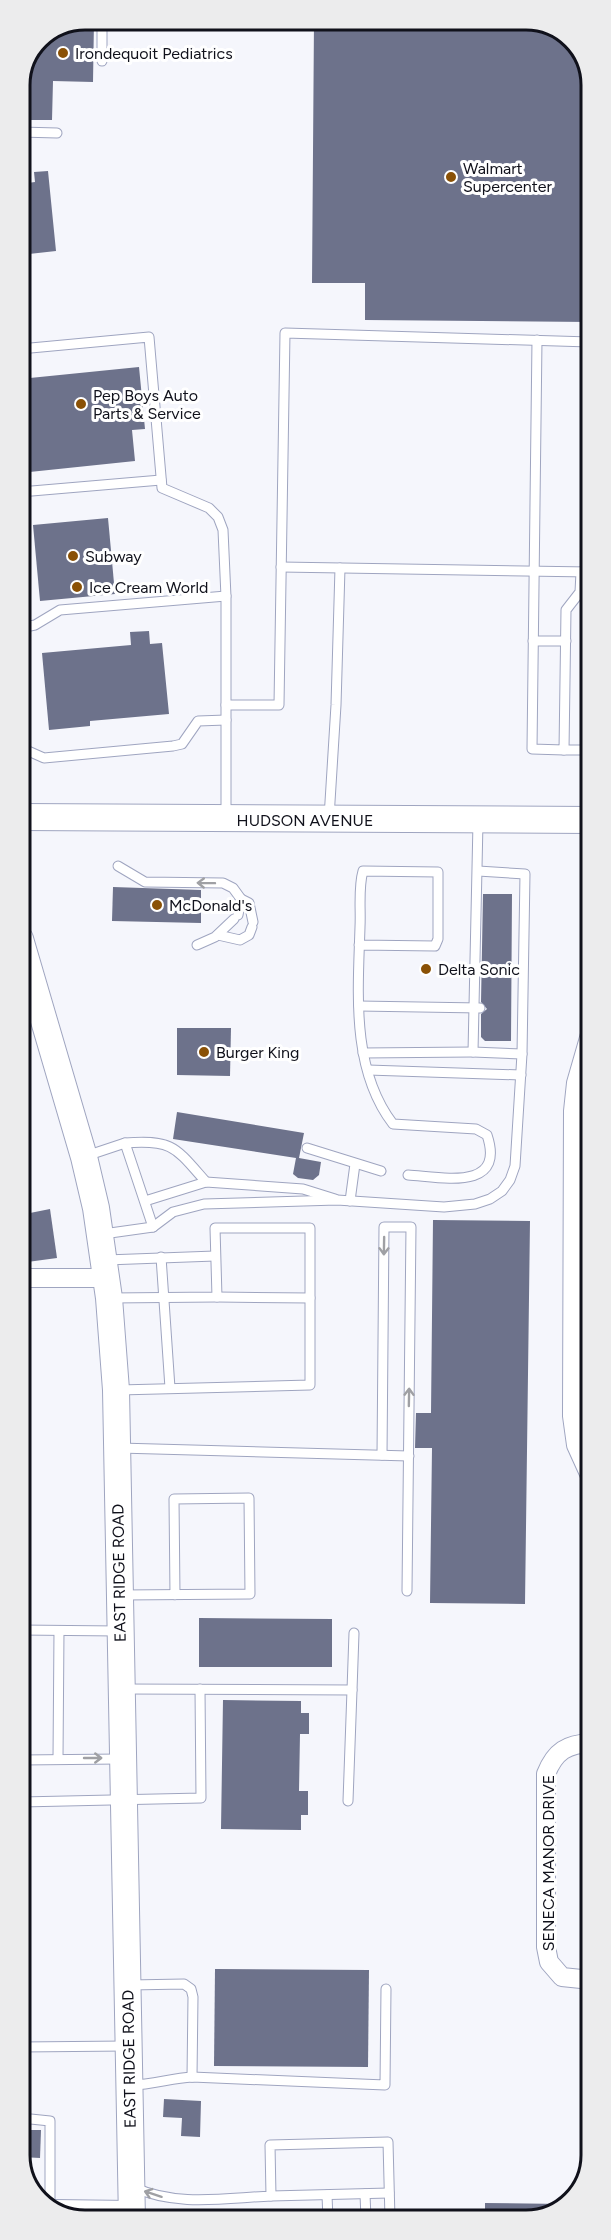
<svg xmlns="http://www.w3.org/2000/svg" width="611" height="2240" font-family="Figtree,sans-serif">
  <rect width="100%" height="100%" fill="#f5f6fc"/>
  <g fill="#6d728b">
    <path d="M85,20H94L93,82L53,81L52,120H20V85L21,81H26V68L39,38Z"/>
    <path d="M314,20H534L569,36L590,72V322L365,320V283H312Z"/>
    <path d="M48,171L56,251L20,255V184L35,182L34,172Z"/>
    <path d="M139,367L145,429L132,430L135,461L20,473V379Z"/>
    <path d="M108,518L115,594L40,601L33,525Z"/>
    <path d="M149,631L150,644L162,643L169,714L90,721V726L49,730L42,653L131,645L130,632Z"/>
    <path d="M113,887L201,890V923L112,921Z"/>
    <path d="M483,894H512L511,1041H485L481,1037V1014L487,1009L481,1002Z"/>
    <path d="M177,1028H231L230,1076L177,1075Z"/>
    <path d="M177,1112L304,1133L299,1158L321,1162L319,1175L313,1180L298,1178L293,1174L296,1158L173,1139Z"/>
    <path d="M50,1209L57,1258L20,1263V1215Z"/>
    <path d="M433,1220L530,1221L525,1604L430,1603L432,1448H415L416,1413H431Z"/>
    <path d="M199,1618L332,1619V1667H199Z"/>
    <path d="M223,1700L301,1701V1713H309V1734H300L299,1791H308V1815H301V1830L221,1829Z"/>
    <path d="M215,1969L369,1970L368,2067L214,2066Z"/>
    <path d="M164,2099L201,2101L200,2137L181,2136L182,2118L163,2117Z"/>
    <path d="M21,2130H41L40,2158L21,2157Z"/>
    <path d="M485,2203L565,2204L539,2219H485Z"/>
  </g>
  <g fill="none" stroke-linecap="round" stroke-linejoin="round">
    <defs>
      <g id="lane">
        <path d="M102,61V20"/>
        <path d="M20,132L57,133"/>
        <path d="M537,340L532,749L564,750L566,610L580,592L581,572"/>
        <path d="M20,349L149,337L162,488L209,508L218,517L223,530L226,597V817"/>
        <path d="M20,492L161,480"/>
        <path d="M281,567L590,572"/>
        <path d="M20,628L35,625L60,610L226,596"/>
        <path d="M533,641H566"/>
        <path d="M226,705H279L285,333L590,342"/>
        <path d="M20,735V742L26,750L44,758L173,746L182,744L198,721L226,720"/>
        <path d="M564,750H591"/>
        <path d="M329,818L336,705L340,568"/>
        <path d="M478,822L473,1052L522,1054"/>
        <path d="M118,866L145,882L223,883L233,888L241,899L238,915"/>
        <path d="M241,899L249,903L253,922"/>
        <path d="M218,935L240,940L249,935L252,927"/>
        <path d="M197,945L215,937L234,919"/>
        <path d="M359,945L435,946L438,939V872L363,871C358,888 361,910 360,927C358,993 351,1069 393,1124L476,1129L487,1135C506,1192 441,1177 408,1175"/>
        <path d="M359,1006L480,1008"/>
        <path d="M363,1053L473,1052"/>
        <path d="M368,1070L521,1075"/>
        <path d="M125,1143C173,1139 176,1148 206,1182"/>
        <path d="M307,1148L381,1171"/>
        <path d="M86,1156L125,1143L153,1227"/>
        <path d="M145,1201L206,1182L303,1189L335,1199"/>
        <path d="M350,1201L355,1164"/>
        <path d="M103,1234L153,1227L173,1212L204,1204L337,1200L444,1207L475,1204L490,1199L502,1191L510,1180L515,1166L522,1054L525,874L478,871"/>
        <path d="M161,1257L170,1388"/>
        <path d="M106,1260L215,1256"/>
        <path d="M573,1269L591,1270"/>
        <path d="M217,1297L310,1298"/>
        <path d="M111,1298L217,1297L215,1228H310V1385L119,1390"/>
        <path d="M572,1378H591"/>
        <path d="M119,1448L409,1456"/>
        <path d="M382,1455L384,1227H411L407,1591"/>
        <path d="M122,1595L250,1594L249,1498L174,1499L175,1595"/>
        <path d="M20,1630L118,1631"/>
        <path d="M124,1689L352,1690L348,1801"/>
        <path d="M352,1690L354,1633"/>
        <path d="M58,1758L59,1631"/>
        <path d="M21,1760L120,1759"/>
        <path d="M21,1802L201,1798L200,1689"/>
        <path d="M130,1985L184,1984L191,1989L193,1997L192,2077"/>
        <path d="M21,2047L126,2046"/>
        <path d="M131,2085C153,2085 171,2078 192,2077L385,2085L386,1989"/>
        <path d="M21,2118L50,2121V2208"/>
        <path d="M133,2187C177,2207 224,2198 271,2196L270,2145L388,2142L390,2219"/>
        <path d="M365,2194L366,2219"/>
        <path d="M327,2195L328,2220"/>
        <path d="M271,2196L389,2193"/>
      </g>
      <g id="street">
        <path d="M591,1031L576,1083L573,1111L572,1416L576,1445L591,1478"/>
        <path d="M20,1278H107"/>
        <path d="M591,1743C567,1744 555,1751 546,1774V1947L549,1962L562,1977L591,1980"/>
        <path d="M54,2209L131,2210"/>
      </g>
      <g id="secondary">
        <path d="M20,817L591,820"/>
        <path d="M20,939L84,1157L96,1208L109,1298L116,1390L132,2220"/>
      </g>
    </defs>
    <use href="#lane" stroke="#9fa5c0" stroke-width="11"/>
    <use href="#street" stroke="#9fa5c0" stroke-width="20"/>
    <use href="#secondary" stroke="#9fa5c0" stroke-width="28"/>
    <use href="#lane" stroke="#fff" stroke-width="9"/>
    <use href="#street" stroke="#fff" stroke-width="18"/>
    <use href="#secondary" stroke="#fff" stroke-width="26"/>
  </g>
  <defs><path id="oneway-shaft" d="M-6 0H5M1.5-3L5.5 0L1.5 3" fill="none" stroke-width="1.6" stroke-linecap="round" stroke-linejoin="round" transform="scale(1.5)"/></defs>
  <g stroke="#9fa0a4">
    <use href="#oneway-shaft" transform="translate(206 883) rotate(-179)"/>
    <use href="#oneway-shaft" transform="translate(384 1246) rotate(91)"/>
    <use href="#oneway-shaft" transform="translate(409 1397) rotate(-89)"/>
    <use href="#oneway-shaft" transform="translate(93 1758)"/>
    <use href="#oneway-shaft" transform="translate(153 2194) rotate(-162)"/>
  </g>
  <g fill="#8a5106" stroke="#fff" stroke-width="2">
    <circle cx="63" cy="53" r="6"/>
    <circle cx="451" cy="177" r="6"/>
    <circle cx="81" cy="404" r="6"/>
    <circle cx="73" cy="556" r="6"/>
    <circle cx="77" cy="587" r="6"/>
    <circle cx="157" cy="905" r="6"/>
    <circle cx="426" cy="969" r="6"/>
    <circle cx="204" cy="1052" r="6"/>
  </g>
  <g text-anchor="middle" dominant-baseline="central" stroke-width="6" stroke-linejoin="round" paint-order="stroke">
    <g font-size="16" fill="#10111b" stroke="#fff" text-anchor="start">
      <text x="75" y="53">Irondequoit Pediatrics</text>
      <text x="463" y="168">Walmart<tspan x="463" dy="18">Supercenter</tspan></text>
      <text x="93" y="395">Pep Boys Auto<tspan x="93" dy="18">Parts &amp; Service</tspan></text>
      <text x="85" y="556">Subway</text>
      <text x="89" y="587">Ice Cream World</text>
      <text x="169" y="905">McDonald's</text>
      <text x="438" y="969">Delta Sonic</text>
      <text x="216" y="1052">Burger King</text>
    </g>
    <g font-size="16" fill="#10111b" stroke="#fff">
      <text x="305" y="820">HUDSON AVENUE</text>
      <text transform="translate(119 1573) rotate(-91)">EAST RIDGE ROAD</text>
      <text transform="translate(548 1863) rotate(-90)">SENECA MANOR DRIVE</text>
      <text transform="translate(129 2059) rotate(-91)">EAST RIDGE ROAD</text>
    </g>
  </g>
  <path d="M0 0H611V2240H0ZM85 30H526A55 55 0 0 1 581 85V2155A55 55 0 0 1 526 2210H85A55 55 0 0 1 30 2155V85A55 55 0 0 1 85 30Z" fill="#ececed" fill-rule="evenodd"/>
  <path fill="none" stroke="#10111b" stroke-width="3" d="M85 30H526A55 55 0 0 1 581 85V2155A55 55 0 0 1 526 2210H85A55 55 0 0 1 30 2155V85A55 55 0 0 1 85 30Z"/>
</svg>
